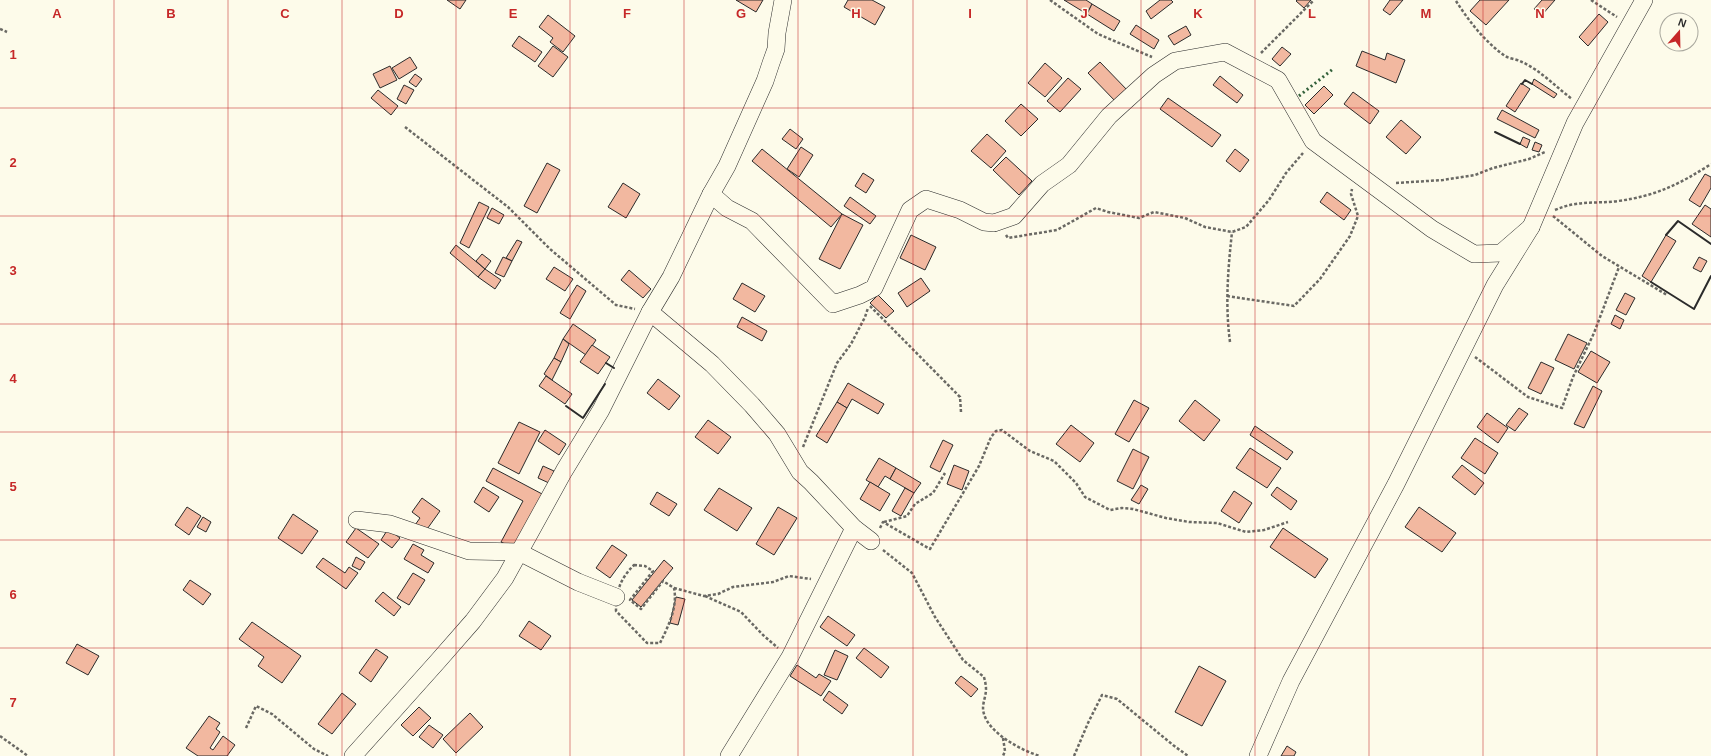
<svg xmlns="http://www.w3.org/2000/svg" width="1711" height="756" font-family="Arial,sans-serif">
  <rect width="100%" height="100%" fill="#fdfbea"/>
  <g fill="#f2b8a0" stroke="#2b2b2b">
    <path d="M447,0H466L460,9Z"/>
    <path d="M736,0H763L756,12Z"/>
    <path d="M848,0H872L885,7L875,25L844,7Z"/>
    <path d="M1064,0H1086L1092,4L1087,14Z"/>
    <path d="M1160,0H1171L1173,2L1151,19L1146,11Z"/>
    <path d="M1297,0H1311L1304,8L1296,1Z"/>
    <path d="M1390,0H1403L1390,15L1383,10Z"/>
    <path d="M1480,0H1509L1486,25L1470,11Z"/>
    <path d="M1542,0H1555L1541,16L1534,9Z"/>
    <path d="M1092,4L1120,21L1114,31L1087,14Z"/>
    <path d="M1599,14L1608,22L1588,46L1579,37Z"/>
    <path d="M548,15L575,36L563,52L550,42L553,38L539,27Z"/>
    <path d="M1136,25L1159,40L1154,49L1130,34Z"/>
    <path d="M1186,26L1191,35L1174,45L1168,36Z"/>
    <path d="M519,36L542,52L535,62L512,46Z"/>
    <path d="M553,46L568,57L553,77L538,66Z"/>
    <path d="M1282,47L1291,54L1280,66L1272,59Z"/>
    <path d="M1362,51L1385,60L1387,53L1405,60L1396,83L1356,66Z"/>
    <path d="M410,57L417,68L399,79L392,68Z"/>
    <path d="M1100,62L1129,92L1117,103L1088,73Z"/>
    <path d="M1045,63L1062,78L1045,97L1028,83Z"/>
    <path d="M390,66L397,80L380,88L373,74Z"/>
    <path d="M415,74L422,79L416,87L409,82Z"/>
    <path d="M1220,76L1243,95L1237,103L1213,85Z"/>
    <path d="M1068,78L1081,89L1060,112L1047,101Z"/>
    <path d="M1534,79L1557,94L1554,98L1532,84Z"/>
    <path d="M1521,83L1530,89L1515,112L1506,106Z"/>
    <path d="M404,85L414,90L406,104L397,99Z"/>
    <path d="M1324,86L1333,95L1314,114L1305,105Z"/>
    <path d="M378,90L398,106L391,115L371,98Z"/>
    <path d="M1353,92L1379,111L1370,124L1344,104Z"/>
    <path d="M1168,98L1221,135L1212,147L1160,109Z"/>
    <path d="M1021,104L1038,119L1021,136L1005,121Z"/>
    <path d="M1502,110L1539,130L1535,138L1497,119Z"/>
    <path d="M1401,120L1421,137L1406,154L1386,137Z"/>
    <path d="M790,129L803,139L796,149L782,139Z"/>
    <path d="M987,134L1006,151L991,168L971,151Z"/>
    <path d="M1523,137L1530,140L1527,148L1520,144Z"/>
    <path d="M1535,142L1542,145L1539,152L1532,150Z"/>
    <path d="M801,147L813,155L799,177L787,169Z"/>
    <path d="M762,149L842,214L831,227L752,161Z"/>
    <path d="M1235,149L1249,160L1240,172L1226,161Z"/>
    <path d="M1006,157L1032,181L1019,195L993,170Z"/>
    <path d="M547,163L560,170L537,213L524,206Z"/>
    <path d="M863,173L874,180L866,193L855,186Z"/>
    <path d="M1705,174L1711,177V188L1700,207L1689,200Z"/>
    <path d="M623,183L640,194L626,218L608,207Z"/>
    <path d="M1327,192L1351,210L1344,220L1320,202Z"/>
    <path d="M850,197L876,216L870,224L844,206Z"/>
    <path d="M479,202L489,207L469,248L460,243Z"/>
    <path d="M1705,205L1711,209V237L1692,224Z"/>
    <path d="M492,208L504,215L499,224L487,218Z"/>
    <path d="M842,214L863,225L840,269L819,259Z"/>
    <path d="M911,235L936,247L925,270L900,258Z"/>
    <path d="M1666,235L1676,241L1651,282L1642,276Z"/>
    <path d="M517,240L522,242L512,261L506,258Z"/>
    <path d="M456,245L485,269L478,277L450,253Z"/>
    <path d="M482,254L491,261L485,269L476,261Z"/>
    <path d="M503,257L512,261L504,277L495,273Z"/>
    <path d="M1699,257L1707,261L1701,272L1693,268Z"/>
    <path d="M554,267L573,279L565,291L546,279Z"/>
    <path d="M485,269L501,280L495,289L478,277Z"/>
    <path d="M629,270L651,289L643,298L621,280Z"/>
    <path d="M921,278L930,291L907,307L898,293Z"/>
    <path d="M742,283L765,296L755,312L733,299Z"/>
    <path d="M577,285L586,291L570,319L560,313Z"/>
    <path d="M1625,293L1635,298L1626,315L1616,310Z"/>
    <path d="M878,295L894,311L886,318L870,303Z"/>
    <path d="M1615,315L1624,320L1620,329L1611,324Z"/>
    <path d="M742,317L767,331L762,341L737,327Z"/>
    <path d="M573,324L596,340L586,355L563,339Z"/>
    <path d="M1568,334L1587,343L1574,369L1555,360Z"/>
    <path d="M563,339L569,344L561,362L554,358Z"/>
    <path d="M592,345L610,357L598,374L580,362Z"/>
    <path d="M1591,351L1610,362L1597,383L1578,372Z"/>
    <path d="M554,358L561,362L552,380L544,374Z"/>
    <path d="M1541,362L1554,368L1541,394L1528,388Z"/>
    <path d="M546,376L572,394L565,404L539,386Z"/>
    <path d="M658,379L680,396L669,410L647,393Z"/>
    <path d="M848,383L884,404L878,414L852,399L847,408L837,402Z"/>
    <path d="M1593,386L1602,391L1584,428L1574,424Z"/>
    <path d="M1134,400L1149,408L1129,442L1115,434Z"/>
    <path d="M1195,400L1220,420L1204,441L1179,421Z"/>
    <path d="M837,402L847,408L827,443L816,436Z"/>
    <path d="M1519,408L1528,414L1515,431L1506,425Z"/>
    <path d="M1487,413L1508,428L1498,443L1477,427Z"/>
    <path d="M708,420L731,437L718,454L695,437Z"/>
    <path d="M519,422L540,432L519,474L498,463Z"/>
    <path d="M1071,425L1094,443L1080,462L1056,444Z"/>
    <path d="M1255,426L1293,452L1287,460L1250,435Z"/>
    <path d="M545,430L566,444L559,455L538,441Z"/>
    <path d="M1475,438L1498,453L1485,474L1461,458Z"/>
    <path d="M943,440L953,445L940,472L930,467Z"/>
    <path d="M1250,448L1281,468L1267,488L1236,468Z"/>
    <path d="M1133,449L1149,457L1133,489L1117,481Z"/>
    <path d="M879,458L896,468L890,479L885,476L878,487L866,480Z"/>
    <path d="M954,465L969,471L962,490L947,484Z"/>
    <path d="M1462,465L1484,483L1475,495L1452,477Z"/>
    <path d="M543,466L554,471L549,483L538,478Z"/>
    <path d="M493,468L544,495L515,549L501,542L523,501L486,481Z"/>
    <path d="M896,468L921,483L914,493L890,479Z"/>
    <path d="M870,482L890,494L880,511L860,499Z"/>
    <path d="M1141,485L1148,489L1139,504L1131,500Z"/>
    <path d="M483,487L499,497L489,512L474,502Z"/>
    <path d="M1277,487L1297,501L1291,510L1271,495Z"/>
    <path d="M719,488L752,508L737,531L704,510Z"/>
    <path d="M905,488L914,493L901,516L892,511Z"/>
    <path d="M1234,491L1252,503L1239,523L1221,511Z"/>
    <path d="M657,492L677,504L669,516L650,504Z"/>
    <path d="M422,498L440,511L425,532L415,525L420,518L412,512Z"/>
    <path d="M187,507L201,516L189,535L175,525Z"/>
    <path d="M778,507L797,518L774,555L756,544Z"/>
    <path d="M1419,507L1456,533L1442,552L1405,527Z"/>
    <path d="M293,514L318,531L302,554L278,538Z"/>
    <path d="M203,517L211,522L206,532L197,527Z"/>
    <path d="M356,528L379,544L368,558L346,542Z"/>
    <path d="M1283,528L1328,559L1315,578L1270,547Z"/>
    <path d="M388,529L400,538L392,548L381,540Z"/>
    <path d="M413,544L424,550L421,555L434,563L428,573L404,559Z"/>
    <path d="M612,545L627,555L610,578L596,568Z"/>
    <path d="M356,557L365,562L360,570L352,566Z"/>
    <path d="M323,558L345,573L349,567L358,573L346,589L316,567Z"/>
    <path d="M664,560L673,568L641,607L632,600Z"/>
    <path d="M413,573L425,580L409,605L397,598Z"/>
    <path d="M190,580L211,594L203,605L183,590Z"/>
    <path d="M383,592L401,607L394,616L375,601Z"/>
    <path d="M676,597L685,599L678,625L670,623Z"/>
    <path d="M828,616L855,635L847,646L820,627Z"/>
    <path d="M529,621L551,636L541,650L519,636Z"/>
    <path d="M252,622L301,656L282,683L258,666L264,657L239,639Z"/>
    <path d="M77,644L99,656L88,675L66,663Z"/>
    <path d="M864,648L889,667L881,678L856,658Z"/>
    <path d="M376,649L388,657L371,682L359,673Z"/>
    <path d="M835,650L848,656L837,680L824,675Z"/>
    <path d="M797,665L816,678L819,674L831,681L821,696L790,676Z"/>
    <path d="M1199,666L1226,681L1202,726L1175,712Z"/>
    <path d="M961,676L978,689L971,697L955,683Z"/>
    <path d="M829,691L848,705L842,714L823,700Z"/>
    <path d="M342,693L356,704L332,734L318,724Z"/>
    <path d="M419,707L431,718L413,736L401,725Z"/>
    <path d="M470,713L483,727L456,753L443,739Z"/>
    <path d="M209,716L220,723L216,729L220,732L210,748L213,750L223,736L235,745L227,756H198L186,748Z"/>
    <path d="M429,725L443,735L433,748L419,737Z"/>
    <path d="M1287,746L1296,752L1294,756H1281Z"/>
  </g>
  <g fill="none" stroke-linecap="round" stroke-linejoin="round">
    <defs>
      <g id="minor">
        <path d="M711,194L727,208L752,221L833,304L860,295L874,288L910,210L926,199L960,210L984,222L994,223L1014,216L1042,184L1069,165L1109,116L1154,75L1175,61L1225,52L1278,80L1313,141L1432,229L1474,254L1501,253L1531,227"/>
        <path d="M650,312L712,364L752,405L777,434L800,472L811,482L854,528L871,541"/>
        <path d="M357,520L390,524L469,551L519,552L578,582L616,597"/>
        <path d="M353,756L438,661L473,621L505,578L564,471L601,410L650,312L671,277L711,194L727,166L765,81L771,63L776,49L777,33L783,0"/>
        <path d="M729,756L790,657L854,528"/>
        <path d="M1258,756L1291,681L1396,484L1495,285L1531,227L1575,123L1644,0"/>
      </g>
    </defs>
    <use href="#minor" stroke="#2b2b2b" stroke-width="18"/>
    <g stroke="#6a6964" stroke-width="2.5" stroke-dasharray="3 2" stroke-linecap="butt">
      <path d="M1050,0L1098,34L1152,57"/>
      <path d="M1591,0L1617,17"/>
      <path d="M1456,1C1469,21 1484,41 1505,56C1510,59 1517,59 1522,62C1540,70 1556,87 1572,99"/>
      <path d="M0,29L7,32"/>
      <path d="M1261,53L1314,0"/>
      <path d="M405,127L508,207L550,249L616,305L635,309"/>
      <path d="M1396,183L1443,180L1475,175L1493,168L1529,159L1545,152"/>
      <path d="M1555,210C1577,200 1596,204 1618,201C1656,196 1680,184 1711,164"/>
      <path d="M1553,216L1602,256L1667,295"/>
      <path d="M1006,235L1008,238L1057,230L1096,208L1108,212L1139,218L1154,212L1185,218L1205,227L1232,232L1246,227L1269,200L1286,173L1303,153"/>
      <path d="M1227,296L1294,306L1320,279L1350,236L1358,216L1351,194L1352,189"/>
      <path d="M870,306L960,397L961,412"/>
      <path d="M1230,342C1225,305 1228,269 1232,232"/>
      <path d="M1475,357L1528,397L1562,408L1573,377L1594,333L1619,267"/>
      <path d="M803,447L837,363L851,344L865,317L868,308"/>
      <path d="M884,522L907,516L915,504L933,493L945,473"/>
      <path d="M880,528L883,522L930,549L979,466L991,437L996,431L1002,430L1030,451L1054,461L1076,483L1085,497L1110,510L1122,508L1133,509L1166,518L1189,522L1217,523L1246,532L1264,530L1288,522"/>
      <path d="M883,550L912,573L935,617L963,660L984,677C985,681 986,685 986,689C986,698 981,705 984,714C989,733 1022,751 1040,756"/>
      <path d="M634,565L645,566L653,571L630,600L641,609L663,581L674,588C678,607 668,627 660,643H647L616,611C616,591 620,579 634,565Z"/>
      <path d="M674,588L704,596L718,594L733,587L773,582L789,576L811,579"/>
      <path d="M705,596L741,612L763,635L778,648"/>
      <path d="M246,728L256,706L272,714L314,749L328,756"/>
      <path d="M0,736L28,756"/>
      <path d="M1003,738L1005,751L1003,756"/>
      <path d="M1074,756L1088,723L1102,695L1117,699L1173,745L1188,756"/>
    </g>
    <use href="#minor" stroke="#fdfbea" stroke-width="17"/>
    <path stroke="#34623c" stroke-width="3" stroke-dasharray="2 3" stroke-linecap="butt" d="M1299,96L1333,69"/>
    <g stroke="#2b2b2b" stroke-width="2">
      <path d="M1522,84L1525,80L1532,84"/>
      <path d="M1495,132L1520,144"/>
      <path d="M1666,235L1678,221L1711,244"/>
      <path d="M1651,282L1694,309L1711,276"/>
      <path d="M606,363L614,368"/>
      <path d="M566,406L583,418L605,384"/>
    </g>
  </g>
  <path fill="none" stroke="#c62828" stroke-width="1" stroke-opacity="0.55" d="M114,0V756M228,0V756M342,0V756M456,0V756M570,0V756M684,0V756M798,0V756M913,0V756M1027,0V756M1141,0V756M1255,0V756M1369,0V756M1483,0V756M1597,0V756M0,108H1711M0,216H1711M0,324H1711M0,432H1711M0,540H1711M0,648H1711"/>
  <g font-size="13" text-anchor="middle" font-weight="bold" fill="#c62828" stroke="#fdfbea" stroke-width="3" stroke-linejoin="round" paint-order="stroke">
    <text x="57" y="18">A</text>
    <text x="171" y="18">B</text>
    <text x="285" y="18">C</text>
    <text x="399" y="18">D</text>
    <text x="513" y="18">E</text>
    <text x="627" y="18">F</text>
    <text x="741" y="18">G</text>
    <text x="856" y="18">H</text>
    <text x="970" y="18">I</text>
    <text x="1084" y="18">J</text>
    <text x="1198" y="18">K</text>
    <text x="1312" y="18">L</text>
    <text x="1426" y="18">M</text>
    <text x="1540" y="18">N</text>
    <text x="13" y="59">1</text>
    <text x="13" y="167">2</text>
    <text x="13" y="275">3</text>
    <text x="13" y="383">4</text>
    <text x="13" y="491">5</text>
    <text x="13" y="599">6</text>
    <text x="13" y="707">7</text>
  </g>
  <g transform="translate(1679 32) rotate(20)"><circle r="19" fill="#fdfbea" stroke="#a9a89e"/>
  <path d="M0-3L7 15L0 10L-7 15Z" fill="#c62828"/>
  <text y="-6" font-size="11" font-weight="bold" text-anchor="middle" fill="#2b2b2b">N</text>
  </g>
</svg>
